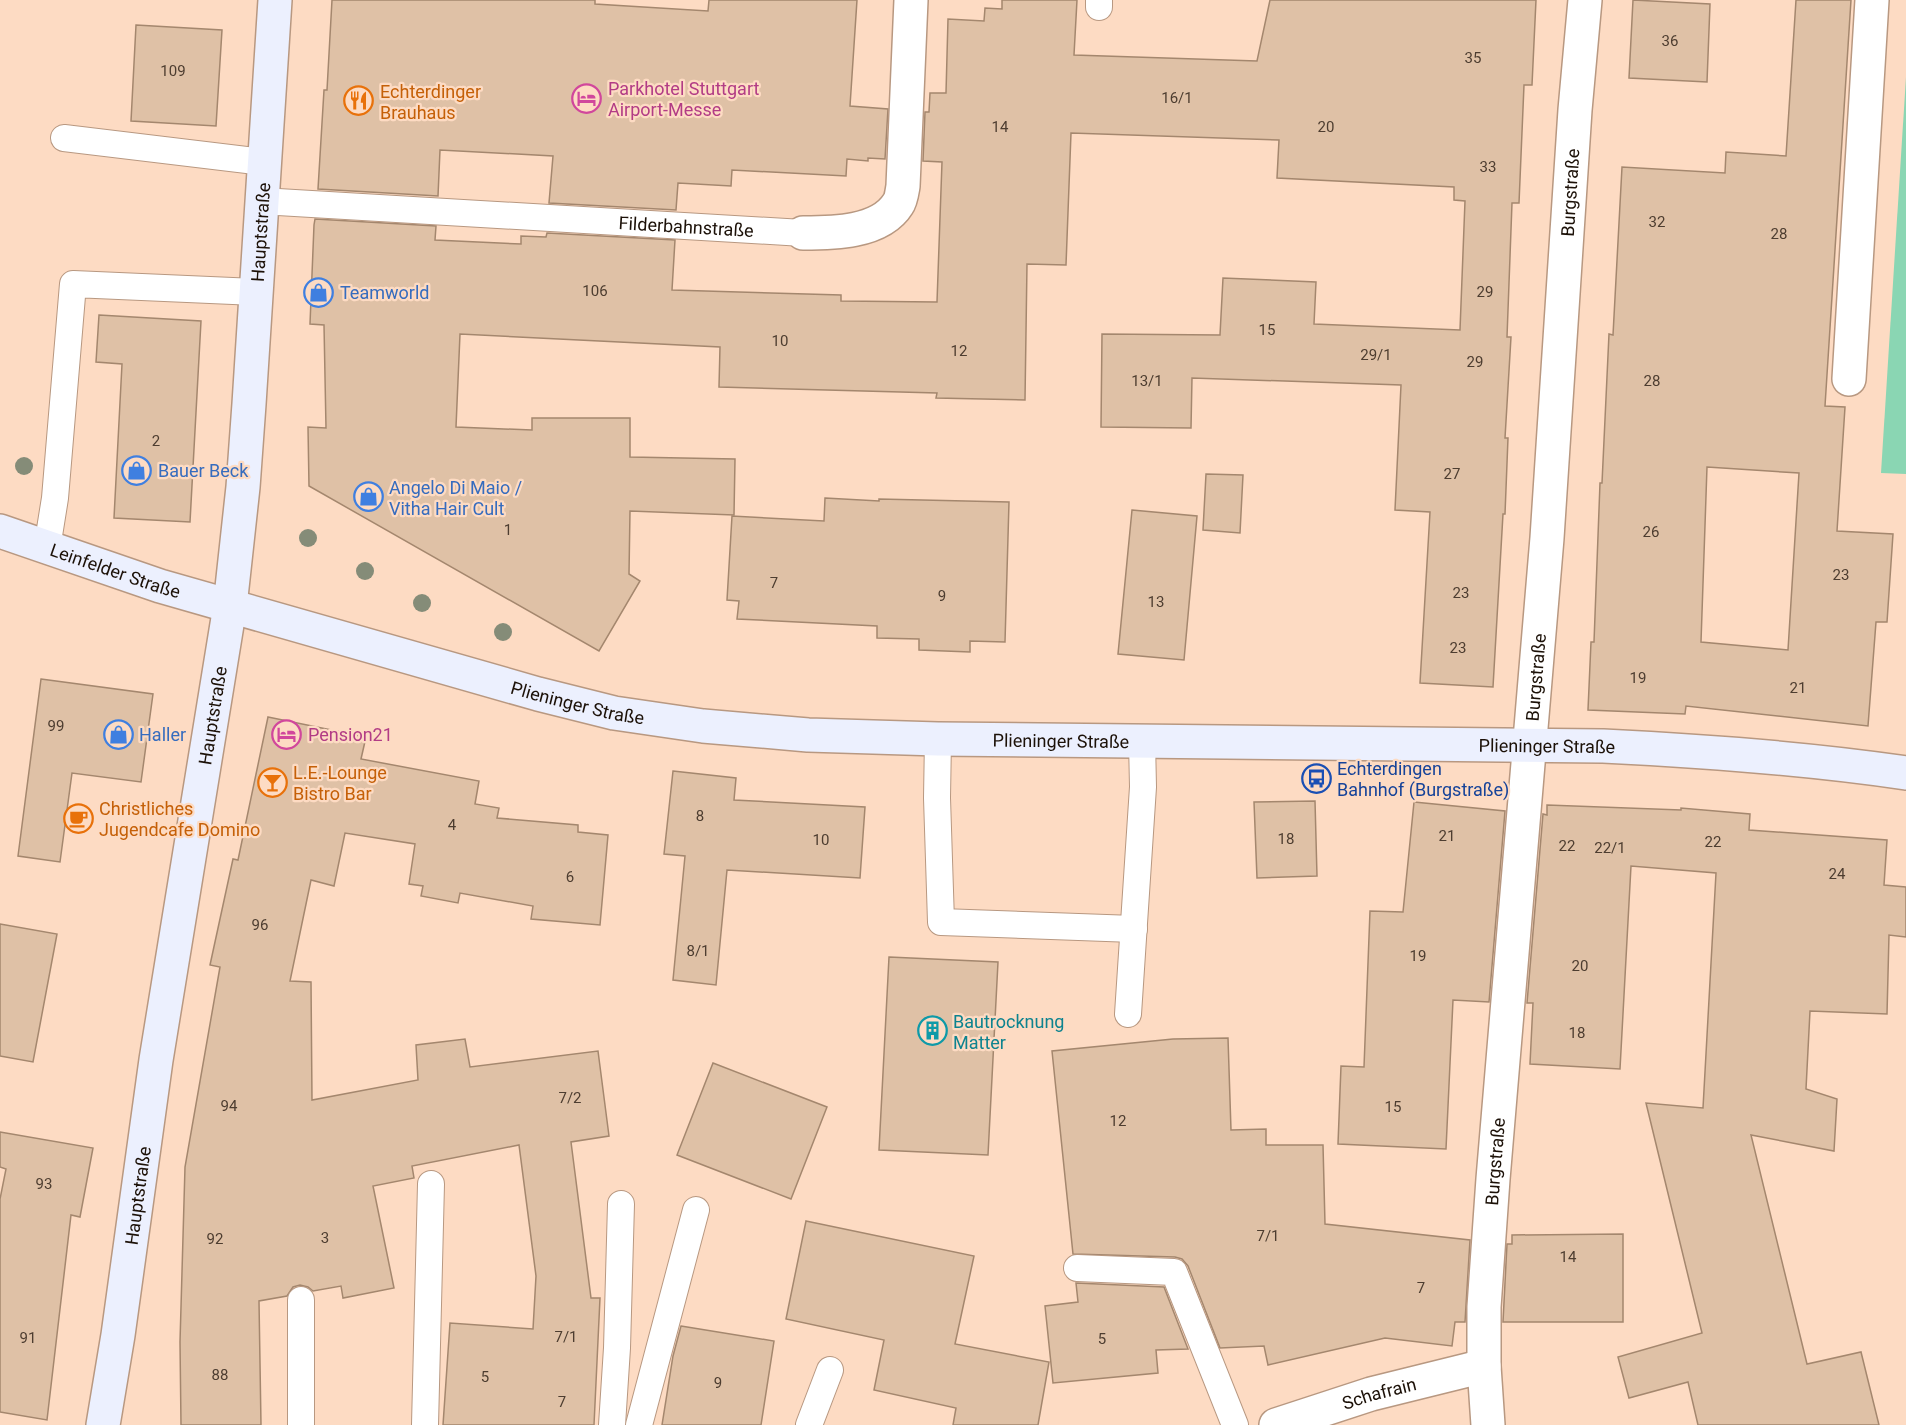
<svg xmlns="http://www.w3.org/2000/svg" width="1906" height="1425" font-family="Roboto,sans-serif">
  <rect width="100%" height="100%" fill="#fddbc3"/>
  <path fill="#8ad6b3" d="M1906,77V474L1881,473Z"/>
  <g fill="#dfc1a6" stroke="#a4876e" stroke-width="1.5" fill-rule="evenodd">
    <path d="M332,0H595V4L708,11L709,0H857L850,106L888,109L885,159L868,158V161L847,159L846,176L732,170L731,186L678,183L676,210L549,203L553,156L440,150L438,196L318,189L324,90H327Z"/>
    <path d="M1002,0H1077L1074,55L1257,61L1270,0H1536L1532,85H1524L1519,203H1512L1507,337H1511L1505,438H1508L1505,514H1503L1493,687L1420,683L1430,512L1395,510L1401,385L1192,378L1191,428L1101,427L1102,334L1220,335L1223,278L1316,282L1314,324L1460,330L1465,201L1454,200V187L1277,178L1279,140L1071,133L1066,265L1027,264L1025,400L936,398L937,393L719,387L720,347L460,334L456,427L532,430V418H630V457L735,459L734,515L630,511L629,574L640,581L599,651L309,486L308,427L326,428L324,325L310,324L314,225L315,219L436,226L435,240L521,244V236L546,237L547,233L675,240L672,290L841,295V301L937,302L942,162L923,161L925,112H929L930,93H946L948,19L984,21L985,8L1002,9Z"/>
    <path d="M1633,0L1710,4L1707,82L1629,78Z"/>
    <path d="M1796,0H1851L1825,406L1845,407L1837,531L1893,534L1887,622H1876L1868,726L1686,706L1685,714L1588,710L1591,642H1594L1600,483H1602L1609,334L1613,335L1622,167L1725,173L1726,152L1786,156ZM1707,467L1799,473L1788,650L1701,642Z"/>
    <path d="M136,25L222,30L216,126L131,121Z"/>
    <path d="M99,315L201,321L190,522L114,518L122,364L96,362Z"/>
    <path d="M1206,474L1243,475L1240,533L1203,530Z"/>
    <path d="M825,498L879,501V499L1009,502L1005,642L970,641V652L919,650V639L877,638V626L737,619L739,601L727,600L732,516L824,521Z"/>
    <path d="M1132,510L1197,516L1184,660L1118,654Z"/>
    <path d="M41,679L153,694L141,782L72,773L60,862L18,856Z"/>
    <path d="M268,717L366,737L361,759L479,781L475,804L499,808L497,818L578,825V832L608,835L600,925L531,919L533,906L460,893L458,903L421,896L423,886L409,884L415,844L345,833L334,886L311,880L290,981L311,982L312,1100L418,1080L416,1045L465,1039L470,1067L598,1051L609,1136L571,1142L591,1298H600L594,1425H443L450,1323L533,1329L536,1276L519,1145L412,1166L414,1178L373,1186L394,1288L343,1298L341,1286L313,1291L308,1287L300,1285L293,1287L287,1296L259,1301L261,1425H181L180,1342L185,1167L220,967L210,965L233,859L238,860Z"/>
    <path d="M673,771L736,778L734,800L865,807L860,878L727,870L716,985L673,980L685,856L664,854Z"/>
    <path d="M1315,801L1317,876L1257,878L1254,802Z"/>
    <path d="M1414,802L1505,811L1489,1002L1453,1000L1446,1149L1338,1144L1341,1066L1364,1067L1370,911L1403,912Z"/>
    <path d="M1547,805L1681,810V808L1750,814L1749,830L1887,840L1884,885L1906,887V937L1889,935L1887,1014L1810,1011L1806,1089L1837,1099L1834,1151L1751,1135L1807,1364L1861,1352L1879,1425H1698L1688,1382L1629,1398L1618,1357L1702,1333L1646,1103L1703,1108L1716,873L1631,866L1620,1069L1530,1064L1533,1003H1527L1543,814L1547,815Z"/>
    <path d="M0,924L57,934L33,1062L0,1056Z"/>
    <path d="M889,957L998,962L988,1155L879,1150Z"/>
    <path d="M1228,1038L1231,1130L1266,1129V1145H1323L1325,1224L1470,1240L1465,1322H1455L1452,1346L1385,1338L1268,1365L1264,1346L1220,1348L1188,1266L1182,1259L1175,1257L1073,1254L1052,1051L1173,1039Z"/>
    <path d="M713,1063L827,1107L791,1199L677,1155Z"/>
    <path d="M0,1132L93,1148L80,1217L71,1215L47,1420L0,1412V1199L6,1169L0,1167Z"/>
    <path d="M806,1221L974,1256L955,1344L1049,1362L1038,1425H953L956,1408L874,1390L884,1340L786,1319Z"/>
    <path d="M1623,1234V1322H1503L1507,1244H1512V1235Z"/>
    <path d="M1076,1283L1164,1287L1188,1349L1156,1350L1158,1373L1053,1383L1045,1306L1078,1302Z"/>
    <path d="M681,1326L774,1341L761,1425H662L673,1356Z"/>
  </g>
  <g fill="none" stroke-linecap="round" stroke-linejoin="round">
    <defs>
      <g id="lane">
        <path d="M1099,7V0"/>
        <path d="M64,138L263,162"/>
        <path id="s1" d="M261,201L803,233"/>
        <path d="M47,548L55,498L73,284L256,292"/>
        <path d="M938,739L937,798L941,922L1134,929"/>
        <path d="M1128,1014L1143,787L1142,741"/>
        <path d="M1077,1268L1174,1272L1235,1425"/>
        <path d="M301,1300V1425"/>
        <path d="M425,1425L431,1184"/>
        <path d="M612,1425L617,1348L621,1204"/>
        <path d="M639,1425L696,1210"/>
        <path d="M809,1425L830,1370"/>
      </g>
      <g id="street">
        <path d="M803,233C832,233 880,233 898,204C901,200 902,192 903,186L911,0"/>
        <path d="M1849,379L1872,0"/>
        <path id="s2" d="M1276,1425L1371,1394L1484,1366"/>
        <path id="s3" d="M1488,1425L1484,1366V1307L1493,1179L1547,538L1575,110L1585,0"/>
      </g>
      <g id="secondary">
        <path id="s4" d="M0,531L160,586L538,694L614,713L703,726L808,735L938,739L1603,746C1704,751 1805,758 1906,773"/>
        <path id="s5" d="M103,1425L118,1335L156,1060L230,606L243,487L249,404L275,0"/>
      </g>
    </defs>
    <use href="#lane" stroke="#b89881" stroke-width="28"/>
    <use href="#street" stroke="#b89881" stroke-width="36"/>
    <use href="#secondary" stroke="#b89881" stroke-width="36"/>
    <use href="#lane" stroke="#fff" stroke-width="26"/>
    <use href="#street" stroke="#fff" stroke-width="33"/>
    <use href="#secondary" stroke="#ecf0fe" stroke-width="33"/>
  </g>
  <g fill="#858c78">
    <circle cx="24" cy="466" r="9"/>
    <circle cx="308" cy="538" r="9"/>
    <circle cx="365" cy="571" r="9"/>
    <circle cx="422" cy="603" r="9"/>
    <circle cx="503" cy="632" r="9"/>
  </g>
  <defs>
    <symbol id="hotel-ring" viewBox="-11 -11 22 22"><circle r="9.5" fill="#fddbc3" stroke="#d1479c" stroke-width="1.5"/><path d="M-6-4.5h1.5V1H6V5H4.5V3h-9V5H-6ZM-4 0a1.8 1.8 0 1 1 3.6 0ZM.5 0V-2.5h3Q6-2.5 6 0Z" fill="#d1479c"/></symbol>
    <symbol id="restaurant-ring" viewBox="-11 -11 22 22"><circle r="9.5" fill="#fddbc3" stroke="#e8710a" stroke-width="1.5"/><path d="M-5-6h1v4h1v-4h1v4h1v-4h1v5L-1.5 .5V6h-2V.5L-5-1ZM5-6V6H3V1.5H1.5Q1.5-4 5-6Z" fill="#e8710a"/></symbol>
    <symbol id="shop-ring" viewBox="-11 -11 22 22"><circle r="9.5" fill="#fddbc3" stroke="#3f7fe0" stroke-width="1.5"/><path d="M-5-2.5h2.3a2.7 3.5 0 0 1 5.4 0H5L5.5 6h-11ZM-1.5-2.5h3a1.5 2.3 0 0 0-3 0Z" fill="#3f7fe0"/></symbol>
    <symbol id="bus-ring" viewBox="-11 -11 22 22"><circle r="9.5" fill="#fddbc3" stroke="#1a4fb4" stroke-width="1.5"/><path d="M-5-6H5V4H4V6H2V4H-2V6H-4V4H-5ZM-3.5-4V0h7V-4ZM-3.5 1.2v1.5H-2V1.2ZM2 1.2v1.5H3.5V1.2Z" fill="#1a4fb4"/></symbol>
    <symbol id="bar-ring" viewBox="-11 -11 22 22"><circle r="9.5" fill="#fddbc3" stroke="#e8710a" stroke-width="1.5"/><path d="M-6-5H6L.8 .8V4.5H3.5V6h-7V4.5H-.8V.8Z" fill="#e8710a"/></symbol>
    <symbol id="cafe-ring" viewBox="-11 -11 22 22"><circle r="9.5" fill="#fddbc3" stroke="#e8710a" stroke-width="1.5"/><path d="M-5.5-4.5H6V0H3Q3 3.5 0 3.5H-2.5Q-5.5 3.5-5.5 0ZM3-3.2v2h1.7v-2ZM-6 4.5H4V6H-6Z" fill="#e8710a"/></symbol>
    <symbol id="building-ring" viewBox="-11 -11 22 22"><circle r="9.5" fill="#fddbc3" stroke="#0f9aa8" stroke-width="1.5"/><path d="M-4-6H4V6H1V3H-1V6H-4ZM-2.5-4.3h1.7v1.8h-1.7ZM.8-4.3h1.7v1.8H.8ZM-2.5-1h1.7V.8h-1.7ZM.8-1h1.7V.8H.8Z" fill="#0f9aa8"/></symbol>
  </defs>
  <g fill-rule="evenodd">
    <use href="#hotel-ring" x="570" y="82" width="33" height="33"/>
    <use href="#restaurant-ring" x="342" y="84" width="33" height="33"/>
    <use href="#shop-ring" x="302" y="276" width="33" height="33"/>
    <use href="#shop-ring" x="120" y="454" width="33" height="33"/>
    <use href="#shop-ring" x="352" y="480" width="33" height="33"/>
    <use href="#shop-ring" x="102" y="718" width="33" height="33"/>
    <use href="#hotel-ring" x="270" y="718" width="33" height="33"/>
    <use href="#bus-ring" x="1300" y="762" width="33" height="33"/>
    <use href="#bar-ring" x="256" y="766" width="33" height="33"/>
    <use href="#cafe-ring" x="62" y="802" width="33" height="33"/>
    <use href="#building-ring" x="916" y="1014" width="33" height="33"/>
  </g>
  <g text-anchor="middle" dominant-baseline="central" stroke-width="4.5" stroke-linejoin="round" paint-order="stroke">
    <g font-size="15" fill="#4d3d30">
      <text x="1670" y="41">36</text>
      <text x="1473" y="58">35</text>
      <text x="173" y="71">109</text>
      <text x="1177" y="98">16/1</text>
      <text x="1000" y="127">14</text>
      <text x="1326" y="127">20</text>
      <text x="1488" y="167">33</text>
      <text x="1657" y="222">32</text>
      <text x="1779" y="234">28</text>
      <text x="595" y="291">106</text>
      <text x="1485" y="292">29</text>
      <text x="1267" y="330">15</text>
      <text x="780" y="341">10</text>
      <text x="959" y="351">12</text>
      <text x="1376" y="355">29/1</text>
      <text x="1475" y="362">29</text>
      <text x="1147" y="381">13/1</text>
      <text x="1652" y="381">28</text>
      <text x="156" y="441">2</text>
      <text x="1452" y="474">27</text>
      <text x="508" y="530">1</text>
      <text x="1651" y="532">26</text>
      <text x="1841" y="575">23</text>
      <text x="774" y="583">7</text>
      <text x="1461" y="593">23</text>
      <text x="942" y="596">9</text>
      <text x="1156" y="602">13</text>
      <text x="1458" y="648">23</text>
      <text x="1638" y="678">19</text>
      <text x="1798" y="688">21</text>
      <text x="56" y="726">99</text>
      <text x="700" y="816">8</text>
      <text x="452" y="825">4</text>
      <text x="1447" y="836">21</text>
      <text x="1286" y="839">18</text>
      <text x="821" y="840">10</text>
      <text x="1713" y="842">22</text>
      <text x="1567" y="846">22</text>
      <text x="1610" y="848">22/1</text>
      <text x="1837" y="874">24</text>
      <text x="570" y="877">6</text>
      <text x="260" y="925">96</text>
      <text x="698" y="951">8/1</text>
      <text x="1418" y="956">19</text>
      <text x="1580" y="966">20</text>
      <text x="1577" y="1033">18</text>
      <text x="570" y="1098">7/2</text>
      <text x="229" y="1106">94</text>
      <text x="1393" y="1107">15</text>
      <text x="1118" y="1121">12</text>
      <text x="44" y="1184">93</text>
      <text x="1268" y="1236">7/1</text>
      <text x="325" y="1238">3</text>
      <text x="215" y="1239">92</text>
      <text x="1568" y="1257">14</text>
      <text x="1421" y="1288">7</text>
      <text x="566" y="1337">7/1</text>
      <text x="28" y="1338">91</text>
      <text x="1102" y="1339">5</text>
      <text x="220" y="1375">88</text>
      <text x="485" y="1377">5</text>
      <text x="718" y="1383">9</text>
      <text x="562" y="1402">7</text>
    </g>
    <g font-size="18" fill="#b23c85" stroke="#fddbc3" text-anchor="start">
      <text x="608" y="88">Parkhotel Stuttgart<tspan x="608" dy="21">Airport-Messe</tspan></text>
      <text x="308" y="734">Pension21</text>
    </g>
    <g font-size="18" fill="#c56008" stroke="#fddbc3" text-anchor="start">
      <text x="380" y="91">Echterdinger<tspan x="380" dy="21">Brauhaus</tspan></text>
      <text x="293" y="772">L.E.-Lounge<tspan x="293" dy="21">Bistro Bar</tspan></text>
      <text x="99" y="808">Christliches<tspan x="99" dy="21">Jugendcafe Domino</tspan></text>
    </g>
    <g font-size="18" fill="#1c1108" stroke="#fddbc3">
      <text stroke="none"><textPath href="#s3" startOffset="1236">Burgstraße</textPath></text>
      <text stroke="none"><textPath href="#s1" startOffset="426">Filderbahnstraße</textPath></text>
      <text stroke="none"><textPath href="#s5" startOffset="1204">Hauptstraße</textPath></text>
      <text stroke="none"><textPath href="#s4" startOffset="122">Leinfelder Straße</textPath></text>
      <text stroke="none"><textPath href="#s3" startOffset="750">Burgstraße</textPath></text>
      <text stroke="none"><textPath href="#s4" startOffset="603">Plieninger Straße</textPath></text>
      <text stroke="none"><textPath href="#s5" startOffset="718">Hauptstraße</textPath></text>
      <text stroke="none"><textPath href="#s4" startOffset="1089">Plieninger Straße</textPath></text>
      <text stroke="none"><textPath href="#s4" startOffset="1575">Plieninger Straße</textPath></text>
      <text stroke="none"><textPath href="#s3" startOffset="264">Burgstraße</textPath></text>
      <text stroke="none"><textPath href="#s5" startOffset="232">Hauptstraße</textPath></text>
      <text stroke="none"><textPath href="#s2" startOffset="108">Schafrain</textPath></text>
    </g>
    <g font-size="18" fill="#366cbe" stroke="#fddbc3" text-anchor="start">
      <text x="340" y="292">Teamworld</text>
      <text x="158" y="470">Bauer Beck</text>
      <text x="389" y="487">Angelo Di Maio /<tspan x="389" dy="21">Vitha Hair Cult</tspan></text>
      <text x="139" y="734">Haller</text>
    </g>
    <g font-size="18" fill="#164399" stroke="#fddbc3" text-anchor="start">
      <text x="1337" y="768">Echterdingen<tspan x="1337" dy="21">Bahnhof (Burgstraße)</tspan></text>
    </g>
    <g font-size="18" fill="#0d838f" stroke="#fddbc3" text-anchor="start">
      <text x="953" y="1021">Bautrocknung<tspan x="953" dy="21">Matter</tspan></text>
    </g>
  </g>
</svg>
